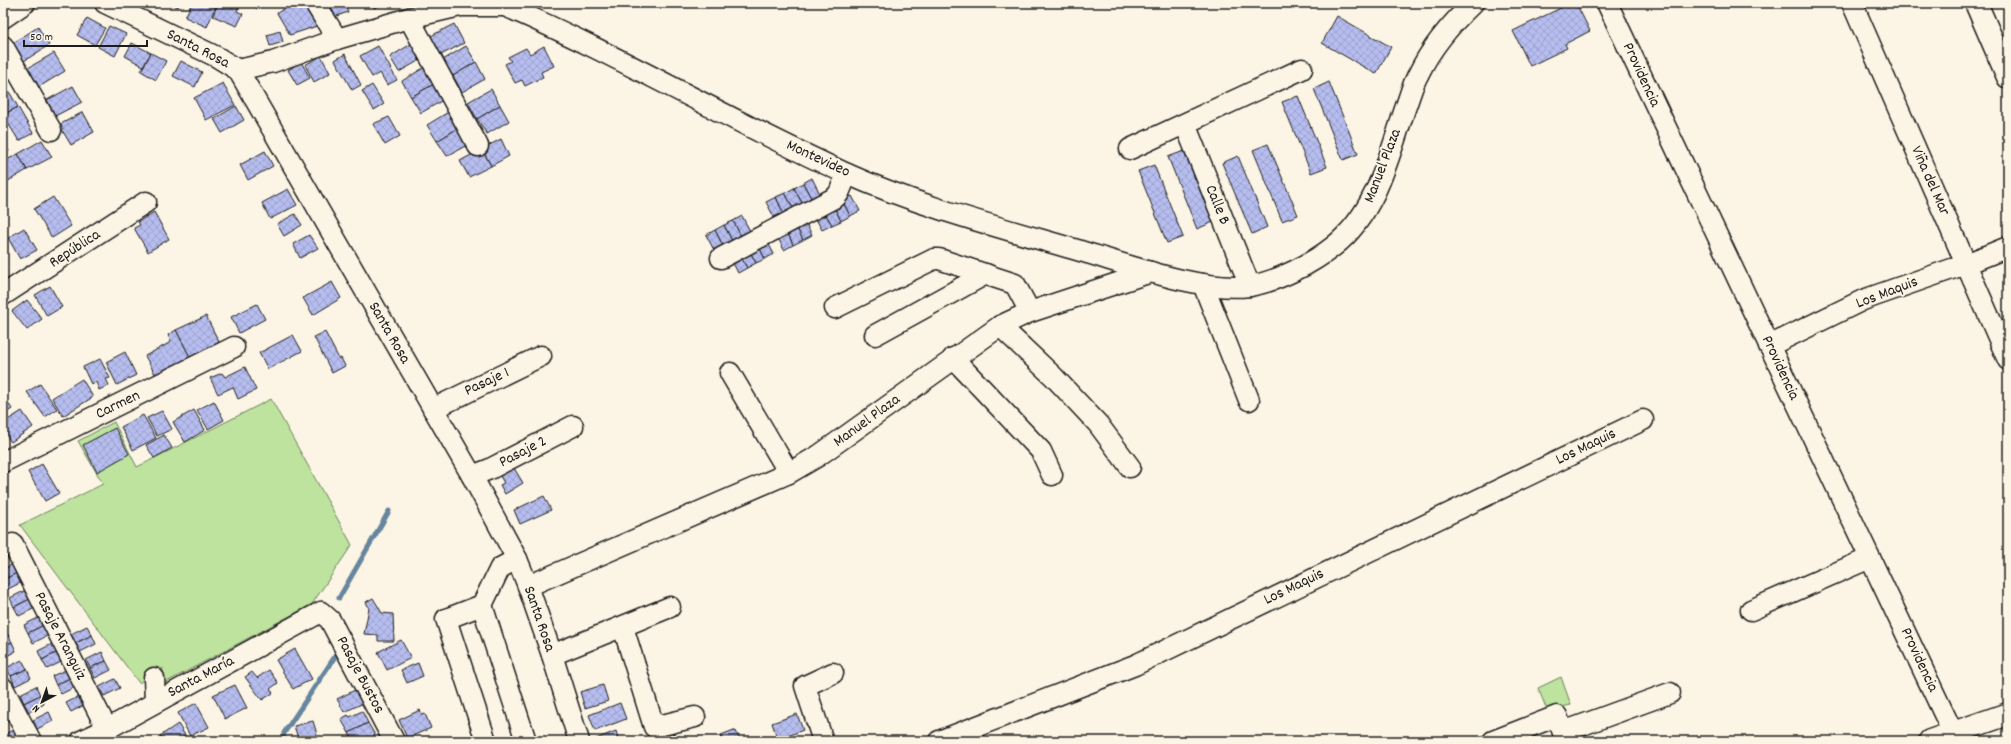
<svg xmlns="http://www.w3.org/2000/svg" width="2011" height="744" font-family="Dekko,sans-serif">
  <defs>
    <pattern id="building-cross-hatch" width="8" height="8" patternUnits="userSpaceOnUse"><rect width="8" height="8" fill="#b6bdef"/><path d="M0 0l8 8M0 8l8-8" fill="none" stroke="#9ca2cc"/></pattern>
  </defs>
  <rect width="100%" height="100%" fill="#fcf5e5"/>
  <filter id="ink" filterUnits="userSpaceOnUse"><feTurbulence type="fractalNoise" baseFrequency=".025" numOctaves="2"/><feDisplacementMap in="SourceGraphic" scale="8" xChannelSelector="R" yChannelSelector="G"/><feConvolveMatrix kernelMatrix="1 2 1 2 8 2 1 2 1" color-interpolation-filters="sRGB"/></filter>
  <g filter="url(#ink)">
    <g fill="#bde39e" stroke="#6c805d">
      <path d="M271,399L352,545L312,604L161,685L163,668L139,683L20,525L103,484L78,441L114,422L137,467Z"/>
      <path d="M1561,677L1571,705L1547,710L1538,688Z"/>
    </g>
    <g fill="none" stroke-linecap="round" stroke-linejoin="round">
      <g stroke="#66859e" stroke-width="5">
        <path d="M339,598L389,511"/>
        <path d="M283,741L284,733L338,652"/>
      </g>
    </g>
    <g fill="url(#building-cross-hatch)" stroke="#1c1c1c">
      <path d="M167,3H180L178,7Z"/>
      <path d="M192,3H217L207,27L185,17Z"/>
      <path d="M218,3H240L237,11L243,14L237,26L213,16Z"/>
      <path d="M254,3H270L257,9Z"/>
      <path d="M294,3L298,8L303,5L317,26L290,35L277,13Z"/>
      <path d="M334,3H345L348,12L334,17L330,5Z"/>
      <path d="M372,3H387L374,8Z"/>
      <path d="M1571,3H1576L1590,31L1565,44L1567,48L1530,66L1513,31Z"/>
      <path d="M1337,16L1391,47L1376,74L1322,43Z"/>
      <path d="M87,18L105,28L95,45L77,35Z"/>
      <path d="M454,24L464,43L437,57L427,38Z"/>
      <path d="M109,26L126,34L115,56L98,47Z"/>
      <path d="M38,27L49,45L24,61L13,43Z"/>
      <path d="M280,31L283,42L270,46L267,35Z"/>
      <path d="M132,43L151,53L143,66L125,56Z"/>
      <path d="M411,44L420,60L399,72L390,57Z"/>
      <path d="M378,46L397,80L387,85L380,73L372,77L360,56Z"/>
      <path d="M466,46L476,62L453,76L443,60Z"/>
      <path d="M544,46L554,66L541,72L543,77L525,86L522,80L515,83L505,64L511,61L508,57L526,48L530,54Z"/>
      <path d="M54,53L65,71L39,87L28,68Z"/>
      <path d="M151,53L166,61L156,80L141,71Z"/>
      <path d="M345,54L361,85L352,90L335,60Z"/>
      <path d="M321,56L330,73L314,82L305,65Z"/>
      <path d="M181,61L202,72L195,87L173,76Z"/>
      <path d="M301,62L310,78L297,85L288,70Z"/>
      <path d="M476,62L485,79L462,92L453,76Z"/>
      <path d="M425,67L434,84L411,97L402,81Z"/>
      <path d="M3,81L18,107L3,115Z"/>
      <path d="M1329,82L1358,154L1343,160L1314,89Z"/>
      <path d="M223,83L235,105L206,120L194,98Z"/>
      <path d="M434,84L443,100L421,113L411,97Z"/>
      <path d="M372,85L384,104L374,110L362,91Z"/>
      <path d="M73,86L82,102L55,116L47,100Z"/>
      <path d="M491,89L500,105L477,119L468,102Z"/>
      <path d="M1298,96L1327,167L1311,173L1282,102Z"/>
      <path d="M500,105L509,121L487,134L477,119Z"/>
      <path d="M236,106L244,120L222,133L214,119Z"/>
      <path d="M18,107L33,133L19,141L3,115Z"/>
      <path d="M450,111L460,127L437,141L427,125Z"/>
      <path d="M83,112L94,132L71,145L59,125Z"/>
      <path d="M389,117L400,136L385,145L373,124Z"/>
      <path d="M460,127L469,144L447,156L437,141Z"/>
      <path d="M501,139L509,156L491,166L482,149Z"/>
      <path d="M42,140L52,157L27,170L18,154Z"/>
      <path d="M3,142L9,151L3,155Z"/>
      <path d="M1268,144L1298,215L1282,221L1253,150Z"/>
      <path d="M482,149L491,166L469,177L460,161Z"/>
      <path d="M265,151L273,166L248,180L240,165Z"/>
      <path d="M1184,151L1213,222L1197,229L1168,157Z"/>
      <path d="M18,154L27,170L3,184V162Z"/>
      <path d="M1238,156L1267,227L1252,234L1222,163Z"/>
      <path d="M1154,165L1183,237L1167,243L1138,171Z"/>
      <path d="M812,178L820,194L811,198L803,183Z"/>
      <path d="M803,183L811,198L802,203L794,188Z"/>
      <path d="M794,188L802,203L793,208L785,193Z"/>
      <path d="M288,189L297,205L270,219L262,203Z"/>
      <path d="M785,193L793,208L783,213L776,197Z"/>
      <path d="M852,196L860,211L850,216L842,200Z"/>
      <path d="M53,197L71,226L52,238L34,209Z"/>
      <path d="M776,197L783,213L774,217L766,202Z"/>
      <path d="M842,200L850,216L841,221L833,205Z"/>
      <path d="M833,205L841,221L832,225L823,210Z"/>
      <path d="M823,210L832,225L822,230L814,215Z"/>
      <path d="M154,212L169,239L148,252L134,228L140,225L138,222Z"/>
      <path d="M295,214L302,225L284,236L277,224Z"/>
      <path d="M742,216L750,231L741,236L733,221Z"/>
      <path d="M804,220L812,235L803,240L795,225Z"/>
      <path d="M733,221L741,236L732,241L724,225Z"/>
      <path d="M724,225L732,241L723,246L715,230Z"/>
      <path d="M795,225L803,240L793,245L786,229Z"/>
      <path d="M24,228L37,250L20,259L8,238Z"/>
      <path d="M786,229L793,245L784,250L776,234Z"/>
      <path d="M715,230L723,246L714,250L706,235Z"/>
      <path d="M309,235L318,248L300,258L293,244Z"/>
      <path d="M766,239L774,254L765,259L757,243Z"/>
      <path d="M757,243L765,259L756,263L748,248Z"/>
      <path d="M748,248L756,263L747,268L739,253Z"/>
      <path d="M739,253L747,268L738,273L730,257Z"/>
      <path d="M332,282L341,298L313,315L303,298Z"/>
      <path d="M50,286L62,307L47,316L35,295Z"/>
      <path d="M27,300L42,319L27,330L12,311Z"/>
      <path d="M257,304L265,319L239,333L231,317Z"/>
      <path d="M206,316L219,342L190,357L176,330Z"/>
      <path d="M176,330L190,357L155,374L145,356L171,342L168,335Z"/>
      <path d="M325,332L339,359L341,358L345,366L332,373L314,337Z"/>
      <path d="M293,335L302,351L268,369L259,353Z"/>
      <path d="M125,352L136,375L117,385L106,362Z"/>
      <path d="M100,359L110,378L106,379L109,385L99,390L96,382L91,384L83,367Z"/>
      <path d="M245,367L256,390L238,399L233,387L218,394L210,378L222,373L225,377Z"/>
      <path d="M82,379L93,397L63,416L52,398Z"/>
      <path d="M40,384L57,409L45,417L27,392Z"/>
      <path d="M3,395L12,409L3,415Z"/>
      <path d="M214,401L224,420L208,429L197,410Z"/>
      <path d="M194,410L205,430L185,442L173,422Z"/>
      <path d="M22,411L33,427L11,442L3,430V423Z"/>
      <path d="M162,411L172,429L157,436L147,418Z"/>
      <path d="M143,415L156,438L133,450L121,427Z"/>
      <path d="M115,428L129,454L97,472L83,445Z"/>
      <path d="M164,435L172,448L154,458L146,445Z"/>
      <path d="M42,464L59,493L45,501L28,472Z"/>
      <path d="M514,468L523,483L505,494L500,485L504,483L500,476Z"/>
      <path d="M544,496L551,510L520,524L514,510Z"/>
      <path d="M4,546L8,556L3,558V547Z"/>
      <path d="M13,564L17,573L3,580V569Z"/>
      <path d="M17,573L22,582L6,590L3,580Z"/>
      <path d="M26,590L30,599L14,607L10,598Z"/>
      <path d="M373,598L382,613L393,614L394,641H378V635L364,634L369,608L366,602Z"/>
      <path d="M30,599L35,608L19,616L14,607Z"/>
      <path d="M40,617L44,625L28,633L24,625Z"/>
      <path d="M44,625L49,635L33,643L28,633Z"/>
      <path d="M87,626L92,635L76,643L71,634Z"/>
      <path d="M7,633L12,642L3,646V635Z"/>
      <path d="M92,635L96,644L80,652L76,643Z"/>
      <path d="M401,640L411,658L387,670L378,652Z"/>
      <path d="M12,642L16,651L3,658V646Z"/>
      <path d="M54,643L58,652L42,660L38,651Z"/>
      <path d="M295,649L312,679L293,689L276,660Z"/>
      <path d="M58,652L63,661L47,669L42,660Z"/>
      <path d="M102,652L106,661L90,668L86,660Z"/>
      <path d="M22,660L27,669L11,676L6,668Z"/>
      <path d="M106,661L111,670L95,678L90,668Z"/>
      <path d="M418,663L423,676L407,683L401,670Z"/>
      <path d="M27,669L31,678L15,686L11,676Z"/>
      <path d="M68,669L72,677L56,685L52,676Z"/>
      <path d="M269,670L278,683L270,689L273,693L262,700L245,677L252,672L257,678Z"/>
      <path d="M72,677L77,686L61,694L56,685Z"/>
      <path d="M115,679L120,688L104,696L99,687Z"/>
      <path d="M235,685L247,708L225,719L213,695Z"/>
      <path d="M603,685L608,701L585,708L580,692Z"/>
      <path d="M36,686L40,695L24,703L20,694Z"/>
      <path d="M361,687L368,701L344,712L337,699Z"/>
      <path d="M40,695L44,704L29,712L24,703Z"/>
      <path d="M82,695L86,704L71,712L66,703Z"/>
      <path d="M196,703L209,727L190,736L178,713Z"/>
      <path d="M620,703L626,719L595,731L589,715Z"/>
      <path d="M420,710L422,715L425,714L431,728L407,738L399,720Z"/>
      <path d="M6,711L10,720L3,724V712Z"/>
      <path d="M362,711L368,723L349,733L341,719L348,715L350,717Z"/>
      <path d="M49,712L53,721L37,729L33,720Z"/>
      <path d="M797,714L803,730L778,740L772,723Z"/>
      <path d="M313,721L319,741H299L294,726Z"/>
      <path d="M368,723L375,735L365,741H353L349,733Z"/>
      <path d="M178,724L186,737L180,741H164L160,736Z"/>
      <path d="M15,729L20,739L15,741H3V735Z"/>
      <path d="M734,730L735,732L736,731L740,741H723L721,735Z"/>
      <path d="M616,731L619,741H596V739Z"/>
    </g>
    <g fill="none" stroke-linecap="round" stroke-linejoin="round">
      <defs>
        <g id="minor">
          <path d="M105,3L217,57L238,70L472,476L517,559L528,586L552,655L579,741"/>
          <path d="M315,3L337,39"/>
          <path d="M503,3L505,6C621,56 730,121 845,173C923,208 1006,229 1087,253C1131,266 1204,292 1249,286C1277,282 1313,263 1334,246C1377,212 1389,155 1406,106C1410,95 1413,83 1419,73C1432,46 1451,24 1473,3"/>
          <path d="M1607,3L1953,733"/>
          <path d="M1852,3L2008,360"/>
          <path d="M3,18L25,3"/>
          <path d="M409,18L478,146"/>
          <path d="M3,46L51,130"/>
          <path d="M238,70L273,62L337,39L409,18L460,6H505L512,3"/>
          <path d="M1185,124L1250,286"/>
          <path d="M1130,149L1302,69"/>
          <path d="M721,258L836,197L839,193L847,174"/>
          <path d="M1203,284L1249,400"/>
          <path d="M3,295L146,202"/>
          <path d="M835,308L934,259H939L1015,284L1030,312"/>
          <path d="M1000,326L1053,376L1098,424L1130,467"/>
          <path d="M875,335L986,274"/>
          <path d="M1769,346L1863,300L1966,264L2008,247"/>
          <path d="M953,358L1041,451L1052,475"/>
          <path d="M730,373L789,473"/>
          <path d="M433,409L541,356"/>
          <path d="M3,462L234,347"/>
          <path d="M472,476L490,469L573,426"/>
          <path d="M13,544L107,729"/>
          <path d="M528,586L789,473L818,456L1000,326L1030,312L1151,272"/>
          <path d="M482,605L526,741"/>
          <path d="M1751,610L1870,558"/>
          <path d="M623,627L654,727L695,717"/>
          <path d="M552,655L670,607"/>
          <path d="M154,678L155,701"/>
          <path d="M3,688L31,741"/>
          <path d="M1563,732L1670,693"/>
          <path d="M81,741L107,729L321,612L330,620L394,741"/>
          <path d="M486,741L446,619L482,605L500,568L517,559"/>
          <path d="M823,741L805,686L833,673"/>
          <path d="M939,741L1135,665L1643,420"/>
          <path d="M1493,741L1557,716L1566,741"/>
        </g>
        <g id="major">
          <path d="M1976,3L2008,77"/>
          <path d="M1930,741L2008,714"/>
        </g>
      </defs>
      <use href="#minor" stroke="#1c1c1c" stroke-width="23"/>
      <use href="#major" stroke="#1c1c1c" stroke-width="25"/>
      <use href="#minor" stroke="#fcf5e5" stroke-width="20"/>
      <use href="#major" stroke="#fcf5e5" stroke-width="22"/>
    </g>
  </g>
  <g text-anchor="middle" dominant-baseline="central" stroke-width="4" stroke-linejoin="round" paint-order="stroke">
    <g font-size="16" fill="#1c1c1c" stroke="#fcf5e5">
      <text transform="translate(198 49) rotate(27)">Santa Rosa</text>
      <text transform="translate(1641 75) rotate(65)">Providencia</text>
      <text transform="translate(818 159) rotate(25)">Montevideo</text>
      <text transform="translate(1383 166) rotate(-69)">Manuel Plaza</text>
      <text transform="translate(1930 181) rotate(66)">Viña del Mar</text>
      <text transform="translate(1217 205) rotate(68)">Calle B</text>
      <text transform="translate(75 249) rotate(-33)">República</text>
      <text transform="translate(1887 293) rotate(-21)">Los Maquis</text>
      <text transform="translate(389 333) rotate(60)">Santa Rosa</text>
      <text transform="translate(1780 368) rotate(65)">Providencia</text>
      <text transform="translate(487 382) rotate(-25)">Pasaje 1</text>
      <text transform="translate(118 405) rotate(-26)">Carmen</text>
      <text transform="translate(867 421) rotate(-36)">Manuel Plaza</text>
      <text transform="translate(1586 447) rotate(-26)">Los Maquis</text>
      <text transform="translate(523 452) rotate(-27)">Pasaje 2</text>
      <text transform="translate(1294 587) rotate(-26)">Los Maquis</text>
      <text transform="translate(539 619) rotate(71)">Santa Rosa</text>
      <text transform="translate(60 636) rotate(63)">Pasaje Aranguiz</text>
      <text transform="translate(1919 660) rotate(65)">Providencia</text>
      <text transform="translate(360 675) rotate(62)">Pasaje Bustos</text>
      <text transform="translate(201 677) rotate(-28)">Santa María</text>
    </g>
  </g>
  <rect width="2011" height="744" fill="none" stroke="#fcf5e5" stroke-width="16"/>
  <rect x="8" y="8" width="1995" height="728" fill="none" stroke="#1c1c1c" stroke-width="1.5" filter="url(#ink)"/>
  <g transform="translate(42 702) rotate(221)" stroke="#fcf5e5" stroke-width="3" paint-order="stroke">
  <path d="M0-3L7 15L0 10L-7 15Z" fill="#1c1c1c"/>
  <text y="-6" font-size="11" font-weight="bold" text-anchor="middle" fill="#1c1c1c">N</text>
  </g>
  <path d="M24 40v6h123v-6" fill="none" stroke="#1c1c1c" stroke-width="2"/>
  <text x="30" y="40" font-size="12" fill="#1c1c1c" stroke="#fcf5e5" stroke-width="3" paint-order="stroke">50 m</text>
</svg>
